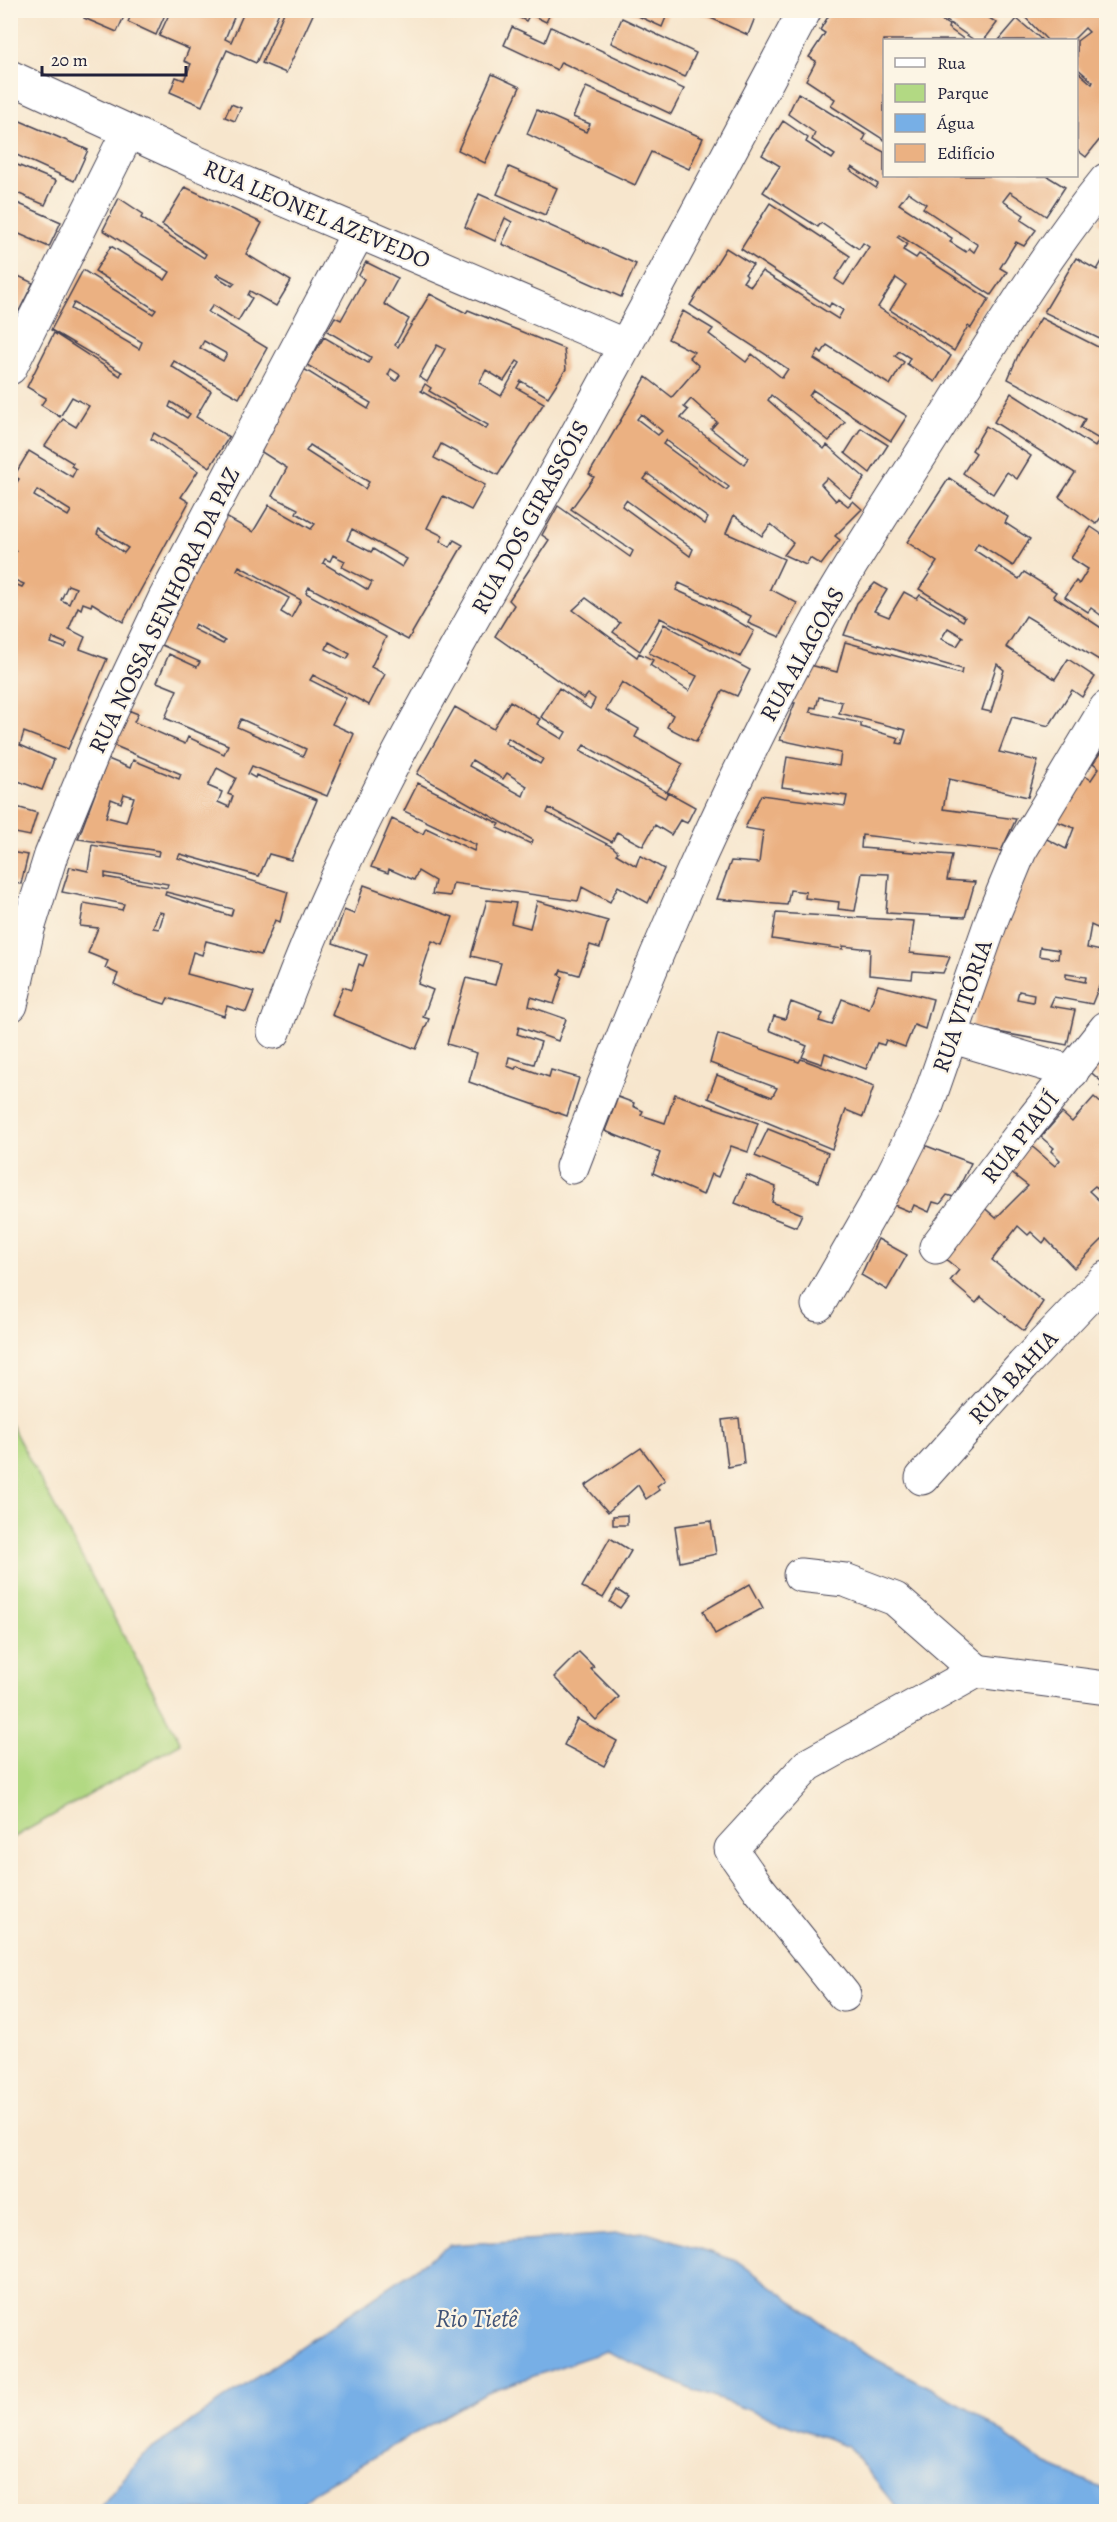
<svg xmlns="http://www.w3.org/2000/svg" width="1117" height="2522" font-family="Alegreya,serif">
  <rect width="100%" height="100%" fill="#fcf5e5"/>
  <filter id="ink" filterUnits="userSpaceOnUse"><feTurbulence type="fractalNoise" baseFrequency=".0167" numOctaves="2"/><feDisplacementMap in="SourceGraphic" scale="12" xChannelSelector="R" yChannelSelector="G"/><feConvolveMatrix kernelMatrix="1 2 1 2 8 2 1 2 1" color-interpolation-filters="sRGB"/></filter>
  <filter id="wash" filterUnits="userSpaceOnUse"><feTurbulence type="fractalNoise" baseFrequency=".008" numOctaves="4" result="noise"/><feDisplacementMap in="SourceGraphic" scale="24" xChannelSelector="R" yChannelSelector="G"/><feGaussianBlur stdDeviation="1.35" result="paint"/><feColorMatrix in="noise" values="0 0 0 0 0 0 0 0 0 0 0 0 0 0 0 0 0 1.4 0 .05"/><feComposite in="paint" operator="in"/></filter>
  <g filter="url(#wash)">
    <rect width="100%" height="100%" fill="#f7e6cd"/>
    <path fill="#b2d983" stroke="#6a7e5f" stroke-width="1.5" d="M10,1423L181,1743L11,1839H10Z"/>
    <path fill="#77afe6" stroke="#4c6890" stroke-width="1.5" d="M647,2232L737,2261L862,2352L968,2408L1045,2464L1106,2490V2511H899L848,2446L693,2390L606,2351L485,2393L318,2489L292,2511H97L143,2455L450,2245Z"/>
    <g id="blocks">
      <g fill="#ebb182" fill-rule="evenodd">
        <path d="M88,10H127L117,32L84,18Z"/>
        <path d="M133,10H167L156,35L128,22Z"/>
        <path d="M171,10H237L225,39L231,42L245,10H280L256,63L227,50L202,106L170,92L176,77L184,80L191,64L184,61L189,49L159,36Z"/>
        <path d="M285,10H315L286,73L262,63Z"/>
        <path d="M520,10H552L546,22L530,14L526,21L518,17Z"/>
        <path d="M625,10H669L662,27Z"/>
        <path d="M693,10H758L748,35Z"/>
        <path d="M832,10H926L949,25L948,28L965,40H884V140L831,106L835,99L806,80L816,61L809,57L825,33L820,30Z"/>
        <path d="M931,10H977L997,23L985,39L987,40H974Z"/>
        <path d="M1018,10H1103L1098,15L1102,19L1106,15V134L1105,133L1086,157L1077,150V71L1092,84L1093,82L1077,68V41L1089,32L1085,28L1074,39L1076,40H1047Z"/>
        <path d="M622,18L696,53L685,77L611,43Z"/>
        <path d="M1017,19L1042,40H999Z"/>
        <path d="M512,27L545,42L551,27L684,89L671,114L561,62L557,70L504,45Z"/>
        <path d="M492,74L520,87L485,163L458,150Z"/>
        <path d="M586,87L703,138L689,169L651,152L635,185L527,134L537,110L586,132L590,124L573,117Z"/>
        <path d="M798,93L866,135L863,141L884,152V176H1047L1065,187L1046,216L1010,192L1003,201L1024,215L1021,220L1036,230L1024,246L1016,242L1000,268L1007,272L991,295L899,235L897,237L907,244L903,250L916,258L919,254L989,299L971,328L968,326L954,351L890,310L906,285L896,278L878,307L951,356L935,382L907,364L910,358L899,351L895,356L904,362L890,385L827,345L822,353L819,350L814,359L907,416L891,441L813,390L809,396L845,422L829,441L771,395L768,400L824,449L827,445L865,478L850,498L827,478L821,484L836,501L838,498L848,506L853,501L862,509L835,536L840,540L821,565L810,558L806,565L784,555L793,543L771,524L762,536L734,515L726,533L784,559L770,589L797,603L780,637L748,623L751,616L679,583L676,590L710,605L754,631L740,657L660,618L640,651L613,632L620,623L586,598L573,610L637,657L639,653L653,660L650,665L689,691L697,676L649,653L664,624L750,670L737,696L723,690L696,742L667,727L673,715L622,682L606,710L639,729L635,737L683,764L667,792L584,745L580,751L665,798L668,792L695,807L687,823L680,820L671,835L655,825L643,846L617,832L612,842L549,808L547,813L613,847L618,852L616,854L636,866L640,855L664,869L648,903L618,886L610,902L582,887L578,901L453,883L450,896L432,894L435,881L418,871L414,880L389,869L388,873L371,867L392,819L423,834L426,828L474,851L476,845L404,811L418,783L500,824L497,828L531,844L533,840L417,774L455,707L493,729L510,701L540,719L537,724L562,739L566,732L541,717L559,688L590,709L593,704L595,699L588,694L584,699L495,636L514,605L509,600L549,540L542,535L558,506L630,557L633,551L571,509L594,477L589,474L646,377L672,397L699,366L689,357L694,352L668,339L683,311L713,329L709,334L746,362L752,354L782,378L788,369L690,305L726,248L753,265L745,274L747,276L743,282L751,286L762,271L838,319L843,310L831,303L829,307L741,249L770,203L850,256L835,279L844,285L869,247L863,243L859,249L821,223L818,227L763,192L780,166L762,155L783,121L808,138L806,142L832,159L835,155L812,140L815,133L788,114ZM852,167L878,184L876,188L850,170ZM908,192L926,204L923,208L978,245L974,252L969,248L966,252L950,242L952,238L899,204ZM691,399L717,422L711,429L748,458L744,464L681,418L688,410L684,407ZM641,414L662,431L658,435L637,419ZM666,440L729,487L726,490L663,444ZM648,474L708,518L705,524L644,479ZM626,500L693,549L690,556L622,506ZM508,738L543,759L540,764L505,743ZM472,760L503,779L507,773L527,786L523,796L469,766Z"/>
        <path d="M231,104L241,108L235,121L225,117Z"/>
        <path d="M18,120L88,150L74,181L10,152V136Z"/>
        <path d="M10,162L56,181L45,205L10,190Z"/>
        <path d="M509,167L557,188L545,215L497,194Z"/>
        <path d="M185,187L262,223L246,254L291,281L276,306L250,291L248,295L252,298L238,321L213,305L208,312L267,348L239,398L174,361L171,366L211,391L196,417L229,437L210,467L154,433L151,439L198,471L181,497L189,502L123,622L92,603L91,606L83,603L81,609L78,607L69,629L85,637L80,649L107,659L68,749L24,732L20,745L54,760L42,790L10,778V582L22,587L24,584L10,578V556L13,557L16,551L10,548V485L14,487L19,479L14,476L29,451L72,477L76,469L71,466L73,463L45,446L63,419L76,427L89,406L72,397L60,417L41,405L46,398L27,387L54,333L120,376L122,372L51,330L83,270L153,314L156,310L95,271L111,246L165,280L170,272L103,230L119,198L143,214L141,218L204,258L206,254L162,225ZM218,274L235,283L232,286L216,276ZM74,303L142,342L139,349L71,309ZM204,341L227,354L223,361L200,348ZM171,402L190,414L187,418L169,407ZM37,490L71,511L68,516L34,496ZM99,529L128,548L124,553L97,534ZM68,585L76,588L69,604L61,600ZM53,638L67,644L65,648L51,643Z"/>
        <path d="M479,194L636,264L621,297L502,244L512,222L505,218L495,241L465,227Z"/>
        <path d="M10,200L61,222L49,247L10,230Z"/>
        <path d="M1106,210V227L1098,222Z"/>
        <path d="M1106,254V342L1044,312L1076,258L1097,270Z"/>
        <path d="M366,262L398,278L384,304L409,319L395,345L398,347L430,294L466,313L468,310L564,349L566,369L548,397L521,381L517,388L544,403L498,475L441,444L434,458L485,485L471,510L443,496L427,528L443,536L440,541L450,547L454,540L463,545L408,640L309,587L306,593L386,637L371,667L385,674L369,705L313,675L310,680L346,698L332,724L354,734L327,796L252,766L248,774L255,778L256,775L317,800L291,860L269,854L259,876L180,854L178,858L288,892L280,922L275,920L261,955L206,941L202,955L193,952L187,974L254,992L246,1012L227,1006L224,1016L168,998L165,1004L134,994L114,984L118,974L105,968L108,961L88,953L98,928L80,926L84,903L122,910L124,904L62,892L70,867L88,871L92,845L158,856L159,851L78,839L108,759L130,768L133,760L179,779L181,774L113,745L128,710L138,714L134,722L185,744L188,737L224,754L228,745L165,718L177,690L157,682L169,654L197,667L200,662L159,644L224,516L253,532L269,505L311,529L315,524L296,513L298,509L272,496L287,468L257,449L304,369L368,409L371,403L307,365L324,337L368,363L371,357L327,331L335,317L341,320L364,279L359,275ZM437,345L445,349L427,382L419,377ZM517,361L520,363L501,396L479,383L486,370L504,381ZM391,369L400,375L396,381L388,375ZM425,384L431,388L429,391L488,425L486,429L421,391ZM310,445L369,482L365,489L306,451ZM352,529L407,559L402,567L373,549L371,552L347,540ZM333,555L345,561L342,567L372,582L368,590L323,563L325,559L330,561ZM239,566L301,600L291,618L281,612L289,598L237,570ZM195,624L225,641L223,644L193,629ZM329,642L350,654L347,659L326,649ZM241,719L306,749L303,756L237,727ZM217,768L236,778L228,794L233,796L229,807L218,802L222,792L208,786ZM124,794L134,797L126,822L106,817L111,799L121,803ZM105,873L168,884L167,888L105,877ZM166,892L233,909L231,916L165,895ZM159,912L164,913L159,929L153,928Z"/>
        <path d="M10,272L33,283L19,311L10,306Z"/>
        <path d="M1041,318L1106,351V397L1100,396L1106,399V511L1096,524L1059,497L1075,473L994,422L1011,393L1095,447L1099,439L1080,428L1085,419L1008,379L1019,353Z"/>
        <path d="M986,426L1031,456L1017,479L1007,472L993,494L963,473L976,453L972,450Z"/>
        <path d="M861,428L888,445L870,473L845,453Z"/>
        <path d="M949,478L1008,517L1005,523L1030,539L1013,566L978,543L974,550L1019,579L1024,572L1056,592L1053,596L1106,631V659L1104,663L1026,616L1006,647L1055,679L1068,659L1095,677L1082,697L1072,690L1049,726L1012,717L999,752L1038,761L1028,797L949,779L943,809L1016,819L1001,851L862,835L861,848L952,855L947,880L975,882L965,917L886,913L889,874L862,873L855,911L838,909L839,902L805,898L806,892L790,890L787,905L717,899L731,861L759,863L763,831L745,828L761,795L845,806L847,796L782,787L787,757L839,766L841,753L780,740L795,703H792L810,665L837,672L845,642L961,674L962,669L844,635L857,603L875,583L887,590L874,611L889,617L904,592L917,599L920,595L963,621L965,617L919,589L937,562L907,542ZM948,628L963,637L957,646L941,639ZM997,664L1004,670L991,712L982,710ZM819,697L842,702L839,713L906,730L902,744L897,743L899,738L861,727V723L810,712L811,707L816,708Z"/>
        <path d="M1091,527L1106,537L1104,539L1106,541V619L1091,608L1088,612L1065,597L1076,581L1079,584L1088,569L1071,558Z"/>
        <path d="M1100,738L1105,747L1106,745V932L1091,925L1087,948L1106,952V985L1100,984L1092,1004L1054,997L1050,1006L1075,1010L1067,1045L971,1027L982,985L1043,837L1066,849L1074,828L1051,819L1078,771L1091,780L1099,768L1093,763L1101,752L1094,747ZM1040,947L1059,950L1058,959L1039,956ZM1066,974L1086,977L1085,982L1066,978ZM1019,991L1034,994L1033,1002L1017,999Z"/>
        <path d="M10,805L37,813L30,836L10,832Z"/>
        <path d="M10,852L28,855L21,884L13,883L11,889Z"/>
        <path d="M364,885L453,917L443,945L432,941L418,984L433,990L423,1017L429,1019L416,1049L332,1015L343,987L351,990L359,964L363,966L367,955L333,943L344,910L354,914Z"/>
        <path d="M487,900L516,903L511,923L530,928L537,901L608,921L600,948L590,945L579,975L561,970L559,975L563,977L554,1004L531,997L529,1006L566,1019L558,1041L519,1027L517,1034L541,1042L534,1064L509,1057L507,1066L515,1069L517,1066L549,1077L551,1070L579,1078L567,1116L469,1082L477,1053L447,1044L466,978L495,985L501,963L471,956Z"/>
        <path d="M776,913L914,921L910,953L950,957L943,973L913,971L912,979L869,975L870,949L843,946V949L772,939Z"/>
        <path d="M878,985L933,999L925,1029L914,1025L905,1047L886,1040L884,1045L877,1043L866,1069L825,1053L822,1064L802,1057L807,1046L769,1030L774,1016L785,1019L791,1002L823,1014L819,1021L832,1025L842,999L869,1009Z"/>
        <path d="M718,1034L799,1062L801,1059L874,1086L863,1117L846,1110L832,1149L708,1098L717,1075L772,1097L777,1088L710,1063Z"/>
        <path d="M1106,1052V1092L1100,1086L1103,1083L1085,1067Z"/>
        <path d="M675,1094L758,1123L748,1152L731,1146L718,1177L711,1174L703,1195L653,1173L660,1153L605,1131L618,1097L634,1103L633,1106L643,1111L641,1115L665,1123Z"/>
        <path d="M1094,1097L1106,1108V1196L1095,1186L1089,1191L1106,1207V1236L1074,1268L1046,1239L1043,1243L1031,1232L1028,1235L1018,1226L992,1260L1043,1302L1024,1331L981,1297L976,1303L950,1281L959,1270L937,1252L973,1198L996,1218L1028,1186L1001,1165L1022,1138L1055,1166L1060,1160L1051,1151L1054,1148L1041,1137L1062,1113L1072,1122Z"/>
        <path d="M768,1129L828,1153L818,1182L755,1156Z"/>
        <path d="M924,1145L971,1163L954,1197L947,1195L940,1204L933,1202L929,1212L914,1205L911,1212L894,1205L908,1169L913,1172Z"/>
        <path d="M747,1175L776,1187L772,1202L802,1214L796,1227L735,1203Z"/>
        <path d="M878,1239L907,1255L887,1290L861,1275Z"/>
        <path d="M739,1418L744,1464L728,1467L722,1420Z"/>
        <path d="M641,1448L665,1480L657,1486L659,1490L646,1499L638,1485L608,1512L585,1486Z"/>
        <path d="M627,1515V1525H613V1516Z"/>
        <path d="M711,1521L716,1554L680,1562L675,1526Z"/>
        <path d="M610,1538L631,1551L603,1598L582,1587Z"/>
        <path d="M750,1584L763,1608L715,1634L703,1611Z"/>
        <path d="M617,1590L628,1597L620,1608L610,1602Z"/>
        <path d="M579,1652L594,1667L591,1669L619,1697L596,1720L554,1677Z"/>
        <path d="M577,1719L617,1741L604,1766L564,1745Z"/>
      </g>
    </g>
  </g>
  <g filter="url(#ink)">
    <use href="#blocks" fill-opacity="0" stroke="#423f51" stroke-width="1.5"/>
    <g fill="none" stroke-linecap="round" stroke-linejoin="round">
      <defs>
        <g id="minor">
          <path d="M10,77L193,161L626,346"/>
          <path d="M10,368L128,132"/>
          <path d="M11,1005L28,929L51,855L102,731L164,600L359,231"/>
          <path d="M274,1032C342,838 448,663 549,484C637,328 720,169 805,10"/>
          <path d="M953,1037L1072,1072"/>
          <path d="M572,1167C644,978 722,792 821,615C858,550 901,487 941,423C994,340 1044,256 1106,180"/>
          <path d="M936,1247L1022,1133L1106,1028"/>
          <path d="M818,1305L892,1176L926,1108L993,916L1020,851L1106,708"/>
          <path d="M922,1478L1023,1365L1106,1278"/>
          <path d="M800,1575L845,1580L895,1599L977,1671"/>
          <path d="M844,1995L759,1889L731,1849L808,1765L977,1671L1106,1688"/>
        </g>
      </defs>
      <use href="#minor" stroke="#423f51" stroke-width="35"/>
      <use href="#minor" stroke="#fff" stroke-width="33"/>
    </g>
  </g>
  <g text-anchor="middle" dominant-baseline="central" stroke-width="4.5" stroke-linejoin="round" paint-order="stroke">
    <g font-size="24" fill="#22223b" stroke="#fcf5e5">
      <text transform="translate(317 214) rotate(23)">RUA LEONEL AZEVEDO</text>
      <text transform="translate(530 517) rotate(-61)">RUA DOS GIRASSÓIS</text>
      <text transform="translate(164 610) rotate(-64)">RUA NOSSA SENHORA DA PAZ</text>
      <text transform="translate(802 654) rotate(-61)">RUA ALAGOAS</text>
      <text transform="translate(962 1006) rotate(-71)">RUA VITÓRIA</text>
      <text transform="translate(1020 1137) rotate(-52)">RUA PIAUÍ</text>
      <text transform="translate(1013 1377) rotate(-47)">RUA BAHIA</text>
    </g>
    <g font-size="26" font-style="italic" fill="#405377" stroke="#fcf5e5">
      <text x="476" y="2318">Rio Tietê</text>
    </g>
  </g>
  <rect width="1117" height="2522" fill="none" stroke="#fcf5e5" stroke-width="36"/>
  <rect x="883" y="39" width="195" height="138" fill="#fcf5e5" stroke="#a5a1a1" stroke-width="1.5"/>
  <rect x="895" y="58" width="30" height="9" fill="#ffffff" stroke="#a5a1a1" stroke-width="1.5"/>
  <text x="937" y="69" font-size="18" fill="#22223b">Rua</text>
  <rect x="895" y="84" width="30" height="18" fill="#b2d983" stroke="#a5a1a1" stroke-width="1.5"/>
  <text x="937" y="99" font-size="18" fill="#22223b">Parque</text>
  <rect x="895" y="114" width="30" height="18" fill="#77afe6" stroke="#a5a1a1" stroke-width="1.5"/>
  <text x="937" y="129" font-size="18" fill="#22223b">Água</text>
  <rect x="895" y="144" width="30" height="18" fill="#ebb182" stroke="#a5a1a1" stroke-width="1.5"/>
  <text x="937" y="159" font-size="18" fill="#22223b">Edifício</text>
  <path d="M42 66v9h144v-9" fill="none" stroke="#22223b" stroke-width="3"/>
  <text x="51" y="66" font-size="18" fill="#22223b" stroke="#fcf5e5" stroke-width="4.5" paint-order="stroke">20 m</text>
</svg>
